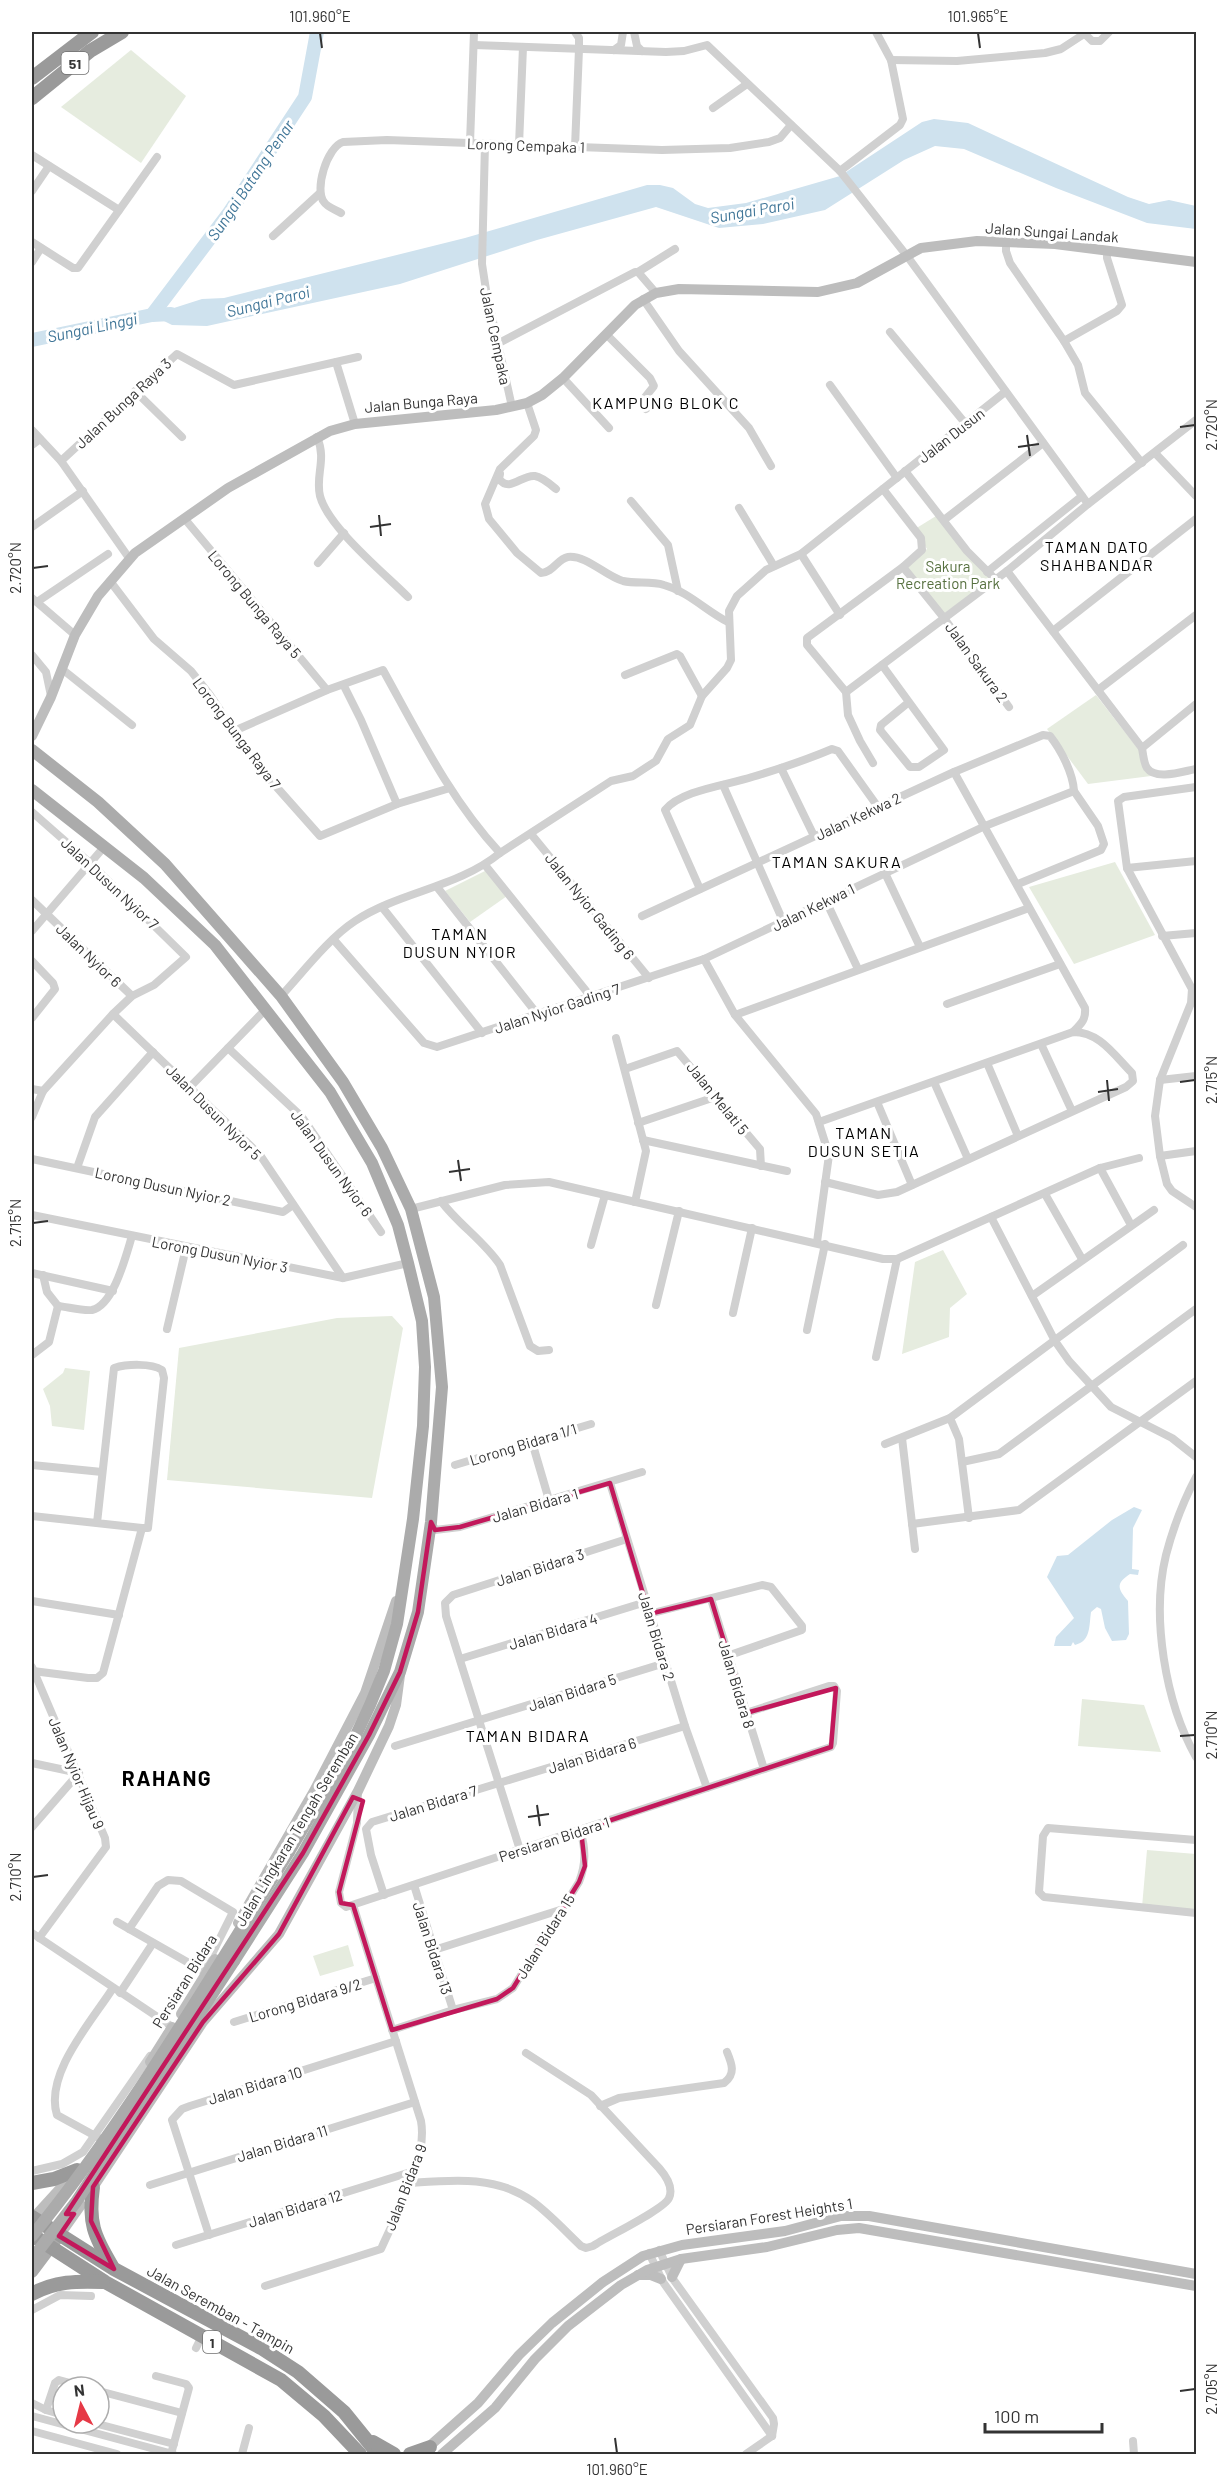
<svg xmlns="http://www.w3.org/2000/svg" width="1228" height="2486" font-family="Barlow,sans-serif">
  <rect width="100%" height="100%" fill="#fff"/>
  <g fill="#e6ecdf">
    <path d="M131,50L186,96L141,163L61,107Z"/>
    <path d="M936,516L993,579L942,615L904,567L927,549L915,529Z"/>
    <path d="M1096,695L1139,750L1151,776L1088,784L1047,729Z"/>
    <path d="M1115,862L1155,935L1074,964L1029,887Z"/>
    <path d="M487,870L507,896L470,922L445,891Z"/>
    <path d="M943,1250L967,1294L950,1308L949,1337L902,1354L915,1262Z"/>
    <path d="M392,1316L403,1328L372,1498L167,1480L179,1348L337,1318Z"/>
    <path d="M65,1368L90,1371L84,1430L52,1426L50,1406L43,1389L63,1373Z"/>
    <path d="M1082,1699L1144,1705L1161,1752L1078,1746Z"/>
    <path d="M1147,1850L1196,1854L1195,1913L1142,1907Z"/>
    <path d="M348,1945L354,1966L320,1976L313,1956Z"/>
  </g>
  <g fill="#cfe2ee">
    <path d="M934,119L968,123L1128,197L1149,204L1169,200L1196,206V229L1147,223L1056,188L964,149L935,146L904,160L825,210L763,224L719,228L656,207L537,240L400,284L207,326L172,325L152,315L202,299L224,298L465,238L647,185H660L673,188L695,204L708,208L746,203L840,176L922,122Z"/>
    <path d="M1134,1507L1142,1510L1133,1528L1132,1569L1139,1570L1138,1575L1130,1574C1115,1584 1118,1589 1128,1601L1129,1634L1126,1640L1112,1641L1105,1628L1101,1609L1097,1607L1091,1612C1089,1626 1091,1641 1075,1645L1073,1642L1071,1646H1054L1056,1637L1074,1618L1047,1577L1057,1556L1068,1555L1112,1520Z"/>
  </g>
  <g fill="none" stroke-linecap="round" stroke-linejoin="round">
    <g stroke="#cfe2ee" stroke-width="14">
      <path d="M152,315L229,213L305,97L317,32"/>
      <path d="M32,340L152,315L171,314"/>
    </g>
    <g stroke="#d0d0d0" stroke-width="8">
      <path d="M575,32L579,38V49L575,147"/>
      <path d="M634,32L637,46L642,51"/>
      <path d="M1083,32L1092,41H1100L1109,32"/>
      <path d="M474,45L666,52L684,51L707,45L840,171L907,256L1088,504"/>
      <path d="M614,50L621,45L623,32"/>
      <path d="M891,60L957,61L1045,53L1061,49L1084,34"/>
      <path d="M713,108L747,84"/>
      <path d="M470,143L474,32"/>
      <path d="M485,144L482,264L486,290L512,407"/>
      <path d="M519,145L523,47"/>
      <path d="M32,155L119,210"/>
      <path d="M840,171L900,125L903,119L891,60L876,32"/>
      <path d="M32,191L49,166"/>
      <path d="M341,213C336,210 327,207 324,202C314,190 327,147 343,142L387,140L662,150L730,148L769,142L780,138L791,125"/>
      <path d="M273,236L320,193"/>
      <path d="M1006,241V251L1010,263L1064,341L1078,365L1085,393L1142,463"/>
      <path d="M32,242L73,268H78L157,157"/>
      <path d="M32,262L41,248"/>
      <path d="M638,272L675,249"/>
      <path d="M643,299L679,351L749,428L771,466"/>
      <path d="M890,332L965,423"/>
      <path d="M606,334L650,378L654,386L642,401L646,409"/>
      <path d="M1064,341L1117,311L1122,305L1107,258V250"/>
      <path d="M497,344L635,272H638L656,293"/>
      <path d="M336,362L355,424"/>
      <path d="M563,378L609,428"/>
      <path d="M830,385L897,478"/>
      <path d="M135,391L182,437"/>
      <path d="M527,403L536,430L534,436L500,469L485,504L489,519L517,553L541,573C553,573 557,559 568,557C587,555 605,576 623,581C636,584 651,581 664,585C689,592 706,611 728,622"/>
      <path d="M32,430L61,461L129,558"/>
      <path d="M317,437C327,460 315,475 320,496C328,527 384,573 408,597"/>
      <path d="M32,445L40,439"/>
      <path d="M1155,453L1196,496"/>
      <path d="M61,461L177,354L234,385L358,357"/>
      <path d="M905,471L967,551L995,579"/>
      <path d="M500,474L499,479C510,493 522,474 535,476C542,477 550,484 556,489"/>
      <path d="M631,501L668,545L678,591"/>
      <path d="M739,508L774,566"/>
      <path d="M184,518L327,690"/>
      <path d="M944,520L1043,443"/>
      <path d="M32,527L83,491"/>
      <path d="M801,554L840,615"/>
      <path d="M318,563L344,533"/>
      <path d="M903,567L944,618L1009,707"/>
      <path d="M1007,571L1142,748C1143,754 1144,764 1147,768C1156,781 1184,771 1196,769"/>
      <path d="M987,572L1082,496"/>
      <path d="M110,581L154,639L191,671L210,695L257,765L320,836L397,804L450,788"/>
      <path d="M32,598L75,635"/>
      <path d="M37,602L108,554"/>
      <path d="M1053,631L1196,519"/>
      <path d="M32,655L46,672L51,696"/>
      <path d="M882,665L944,750L919,767H910L880,730L881,725L909,702"/>
      <path d="M62,669L132,725"/>
      <path d="M625,675L677,654L680,656L702,696"/>
      <path d="M344,686L361,720L397,804"/>
      <path d="M1098,690L1196,615"/>
      <path d="M846,692L1007,571L1088,504L1196,420"/>
      <path d="M234,731L327,690L383,670C418,733 450,799 500,853"/>
      <path d="M1142,748L1196,704"/>
      <path d="M873,763L860,741L848,715L846,692L807,645V638L903,567L922,550L921,538L883,489"/>
      <path d="M781,768L814,836"/>
      <path d="M954,772L1085,1008C1086,1020 1081,1024 1073,1032"/>
      <path d="M723,785L783,921"/>
      <path d="M1196,787L1124,797L1118,801L1127,868L1192,989L1191,1003L1160,1080L1155,1116L1160,1156L1167,1184L1172,1191L1196,1207"/>
      <path d="M32,812L90,863L186,957L154,985L132,996L113,1014L43,1091L32,1117"/>
      <path d="M531,834L649,978"/>
      <path d="M485,865L591,997"/>
      <path d="M1127,868L1196,861"/>
      <path d="M885,873L920,947"/>
      <path d="M1018,884L1101,850L1104,844L1098,826L1074,791"/>
      <path d="M437,887L538,1015"/>
      <path d="M700,889L665,810C681,790 728,785 752,777C779,769 806,760 832,749L838,751L878,807"/>
      <path d="M32,900L132,996"/>
      <path d="M826,901L858,969"/>
      <path d="M382,907L482,1033"/>
      <path d="M642,916L954,772L1043,735L1050,736C1061,750 1073,773 1074,791"/>
      <path d="M32,931L104,847"/>
      <path d="M1162,936L1196,933"/>
      <path d="M334,940L424,1043L437,1047L704,959L985,826L1074,791"/>
      <path d="M704,959L735,1015L816,1114L829,1155L817,1242"/>
      <path d="M32,961L53,983L55,989L32,1018"/>
      <path d="M281,996C303,972 329,938 355,921C401,891 457,888 500,853L611,781L633,776L656,761L668,739L690,725L702,696L727,668L731,660L729,611L737,596L766,570L801,554L1005,392"/>
      <path d="M947,1004L1060,964"/>
      <path d="M113,1014L260,1155L343,1278"/>
      <path d="M735,1015L1029,908"/>
      <path d="M616,1038L646,1151L635,1202"/>
      <path d="M1041,1044L1072,1111"/>
      <path d="M228,1048L302,1117L381,1232"/>
      <path d="M987,1063L1018,1136"/>
      <path d="M625,1069L677,1051L760,1149L761,1166"/>
      <path d="M1160,1080L1196,1076"/>
      <path d="M934,1082L968,1159"/>
      <path d="M190,1087L266,1009"/>
      <path d="M32,1089L43,1091"/>
      <path d="M877,1102L912,1185"/>
      <path d="M819,1122L1073,1032C1100,1032 1114,1055 1132,1073L1133,1081L1126,1087L897,1192L878,1195L825,1182"/>
      <path d="M638,1123L715,1097"/>
      <path d="M643,1140L787,1171"/>
      <path d="M1160,1156L1196,1151"/>
      <path d="M32,1159L283,1212L293,1205"/>
      <path d="M77,1168L95,1117L153,1052"/>
      <path d="M1100,1168L1131,1225"/>
      <path d="M1045,1194L1082,1259"/>
      <path d="M441,1201C458,1224 484,1241 500,1265L530,1346L538,1351L549,1350"/>
      <path d="M411,1209L505,1185L549,1182L883,1259H897L1100,1168L1139,1158"/>
      <path d="M32,1215L343,1278L408,1263"/>
      <path d="M991,1217L1055,1341L1069,1361L1111,1407L1172,1438L1196,1457"/>
      <path d="M591,1245L605,1195"/>
      <path d="M32,1273L113,1291"/>
      <path d="M43,1275L47,1292L58,1306"/>
      <path d="M1032,1296L1154,1210"/>
      <path d="M656,1305L679,1211"/>
      <path d="M58,1306C68,1307 82,1311 92,1310C114,1305 126,1255 132,1236"/>
      <path d="M733,1313L752,1228"/>
      <path d="M167,1329L186,1248"/>
      <path d="M807,1330L825,1244"/>
      <path d="M32,1355L49,1342L58,1306"/>
      <path d="M876,1357L897,1259"/>
      <path d="M950,1418L959,1439L969,1518"/>
      <path d="M902,1438L915,1549"/>
      <path d="M532,1442L549,1500"/>
      <path d="M885,1444L950,1418L1183,1245"/>
      <path d="M962,1462L999,1454L1196,1309"/>
      <path d="M32,1465L102,1472"/>
      <path d="M455,1465L591,1424"/>
      <path d="M1196,1477C1183,1502 1173,1528 1166,1555C1151,1616 1165,1702 1196,1757"/>
      <path d="M610,1483L685,1726L707,1788"/>
      <path d="M32,1516L142,1528H148L164,1378L162,1370C151,1363 127,1364 114,1368L97,1523"/>
      <path d="M432,1523L435,1530L460,1527L642,1472"/>
      <path d="M912,1524L1019,1510L1196,1381"/>
      <path d="M711,1599L764,1769"/>
      <path d="M32,1601L119,1615"/>
      <path d="M649,1614L762,1585L771,1587L802,1626V1630L727,1656"/>
      <path d="M460,1659L646,1602"/>
      <path d="M32,1667L105,1838L106,1847L39,1938"/>
      <path d="M33,1671L88,1678H97L103,1673L142,1528"/>
      <path d="M395,1746L665,1663"/>
      <path d="M32,1763L79,1773"/>
      <path d="M358,1793L357,1823L339,1892L341,1903L346,1907L831,1747L833,1743L837,1691L834,1686H829L746,1713"/>
      <path d="M32,1827L79,1773"/>
      <path d="M1196,1840L1048,1828L1043,1836L1039,1892L1044,1897L1196,1913"/>
      <path d="M520,1850L446,1616L445,1603L453,1595L627,1539"/>
      <path d="M414,1885L453,2010"/>
      <path d="M384,1895L371,1855L366,1829L372,1822L685,1726"/>
      <path d="M117,1922L203,1971"/>
      <path d="M129,1929L158,1886L168,1880L181,1881L233,1912L207,1964"/>
      <path d="M32,1933L171,2026"/>
      <path d="M434,1950L560,1910"/>
      <path d="M120,1993L153,1943"/>
      <path d="M234,2022L376,1978"/>
      <path d="M392,2030L453,2010L497,1999L513,1988L579,1882C586,1864 586,1849 580,1830"/>
      <path d="M600,2106L619,2098L724,2083C736,2074 732,2064 727,2052"/>
      <path d="M99,2138L57,2115C44,2074 92,2021 113,1988"/>
      <path d="M32,2171L62,2164L83,2152L150,2056"/>
      <path d="M410,2183C451,2180 496,2175 532,2201C550,2214 565,2231 581,2246L586,2248L593,2246C606,2237 665,2209 669,2198C674,2187 666,2176 659,2168L591,2095L526,2053"/>
      <path d="M150,2185L415,2102"/>
      <path d="M209,2235L172,2120L182,2109L190,2106L396,2041"/>
      <path d="M176,2245L414,2171"/>
      <path d="M659,2250L673,2279L773,2418L774,2424L772,2436"/>
      <path d="M649,2253L663,2282L772,2436"/>
      <path d="M265,2286L381,2249C397,2212 428,2160 421,2121L353,1905"/>
      <path d="M32,2310L60,2295L91,2296"/>
      <path d="M196,2348L202,2336"/>
      <path d="M156,2376L186,2384L189,2388L171,2454"/>
      <path d="M99,2391L182,2413"/>
      <path d="M32,2403L46,2410L63,2415"/>
      <path d="M46,2410L55,2383L59,2380L85,2387"/>
      <path d="M32,2416L173,2454"/>
      <path d="M94,2423L174,2444"/>
      <path d="M32,2431L117,2454"/>
      <path d="M1133,2441L1134,2454"/>
      <path d="M242,2454L249,2428"/>
      <path d="M746,2454L772,2436"/>
    </g>
    <g stroke="#bdbdbd" stroke-width="10">
      <path d="M32,736L51,697L75,635L98,596L135,553L228,488L330,431L355,424L496,410L527,403L542,395L563,378L635,305L656,293L679,289L818,292L857,283L921,248L977,241L1055,244L1196,262"/>
      <path d="M238,1923L314,1791L365,1693L396,1601"/>
      <path d="M181,2014L215,1959"/>
      <path d="M150,2062L172,2027"/>
      <path d="M90,2192L203,2022L279,1934L358,1791L389,1726L396,1705L400,1675"/>
      <path d="M33,2218L75,2172"/>
      <path d="M59,2236L81,2205"/>
      <path d="M638,2275H651L661,2279"/>
      <path d="M672,2277L681,2259"/>
      <path d="M424,2451L478,2403L519,2355L552,2323L603,2282L643,2256L682,2245L785,2231L841,2216H869L1196,2274"/>
      <path d="M442,2454L495,2408L535,2359L568,2326L621,2285L647,2270L681,2259L767,2247L837,2230L859,2228L1196,2286"/>
    </g>
    <g stroke="#ababab" stroke-width="12">
      <path d="M32,750L98,802L165,864L281,996L343,1082L382,1148L411,1209L434,1297L442,1387L431,1522L418,1612L400,1672L369,1735L303,1853L234,1961"/>
      <path d="M32,790L144,878L215,945L330,1092L372,1163L398,1225L408,1263L422,1321L425,1367L423,1426L413,1519L397,1624L384,1671L370,1705L348,1752L289,1852"/>
      <path d="M32,2272L59,2236"/>
    </g>
    <g stroke="#9a9a9a" stroke-width="14">
      <path d="M32,78L92,32"/>
      <path d="M32,98L90,51L122,32"/>
      <path d="M32,2183L54,2179L77,2170"/>
      <path d="M93,2187C88,2222 94,2236 112,2266"/>
      <path d="M32,2217L114,2269L261,2348L298,2372L344,2412L378,2454"/>
      <path d="M32,2235L105,2282L281,2380L324,2416L360,2454"/>
      <path d="M32,2294C55,2281 77,2281 103,2282"/>
      <path d="M373,2442L394,2454"/>
      <path d="M410,2454L430,2447"/>
    </g>
    <g stroke="#ababab" stroke-width="12">
      <path d="M32,2236C129,2117 207,1982 289,1852"/>
      <path d="M32,2259L76,2202L234,1961"/>
    </g>
  </g>
  <path fill="none" stroke="#c2185b" stroke-width="4.5" stroke-linejoin="round" d="M610,1483L649,1614L711,1599L746,1713L836,1688L831,1747L581,1830L585,1866L579,1882L513,1988L497,1999L392,2030L353,1905L341,1903L339,1892L363,1801L353,1797L279,1934L203,2022L93,2187L91,2221L114,2269L59,2236L74,2214H66L303,1853L369,1735L400,1672L418,1612L431,1522L435,1530L460,1527Z"/>
  <path fill="none" stroke="#333" stroke-width="2" d="M320,33L322,48M978,33L980,48M1180,427L1195,425M1027,435L1030,456M1018,447L1039,444M379,515L381,536M370,527L391,524M33,568L48,566M1107,1080L1109,1101M1180,1082L1195,1080M1098,1092L1118,1089M458,1160L461,1181M449,1172L470,1169M33,1223L48,1221M1180,1736L1195,1735M537,1805L540,1826M528,1817L549,1814M33,1877L48,1875M1180,2391L1195,2389M615,2438L617,2453"/>
  <g text-anchor="middle" dominant-baseline="central" stroke-width="6" stroke-linejoin="round" paint-order="stroke">
    <g fill="#fff" stroke="#707070" stroke-width="1.5">
      <rect x="61.5" y="52" width="27" height="22" rx="4.5"/>
      <rect x="203" y="2331" width="18" height="22" rx="4.5"/>
    </g>
    <g font-size="14" font-weight="bold" fill="#333">
      <text x="75" y="63">51</text>
      <text x="212" y="2342">1</text>
    </g>
    <g font-size="15" fill="#333" stroke="#fff">
      <text transform="translate(526 145) rotate(2)">Lorong Cempaka 1</text>
      <text transform="translate(1052 232) rotate(4)">Jalan Sungai Landak</text>
      <text transform="translate(496 336) rotate(78)">Jalan Cempaka</text>
      <text transform="translate(421 402) rotate(-5)">Jalan Bunga Raya</text>
      <text transform="translate(123 403) rotate(-43)">Jalan Bunga Raya 3</text>
      <text transform="translate(951 435) rotate(-38)">Jalan Dusun</text>
      <text transform="translate(255 604) rotate(50)">Lorong Bunga Raya 5</text>
      <text transform="translate(977 662) rotate(54)">Jalan Sakura 2</text>
      <text transform="translate(237 733) rotate(53)">Lorong Bunga Raya 7</text>
      <text transform="translate(858 816) rotate(-25)">Jalan Kekwa 2</text>
      <text transform="translate(110 883) rotate(43)">Jalan Dusun Nyior 7</text>
      <text transform="translate(590 906) rotate(51)">Jalan Nyior Gading 6</text>
      <text transform="translate(813 907) rotate(-26)">Jalan Kekwa 1</text>
      <text transform="translate(89 955) rotate(44)">Jalan Nyior 6</text>
      <text transform="translate(557 1008) rotate(-18)">Jalan Nyior Gading 7</text>
      <text transform="translate(718 1098) rotate(51)">Jalan Melati 5</text>
      <text transform="translate(214 1112) rotate(45)">Jalan Dusun Nyior 5</text>
      <text transform="translate(332 1163) rotate(54)">Jalan Dusun Nyior 6</text>
      <text transform="translate(163 1186) rotate(12)">Lorong Dusun Nyior 2</text>
      <text transform="translate(220 1254) rotate(11)">Lorong Dusun Nyior 3</text>
      <text transform="translate(523 1444) rotate(-17)">Lorong Bidara 1/1</text>
      <text transform="translate(535 1505) rotate(-16)">Jalan Bidara 1</text>
      <text transform="translate(540 1567) rotate(-18)">Jalan Bidara 3</text>
      <text transform="translate(553 1631) rotate(-17)">Jalan Bidara 4</text>
      <text transform="translate(657 1636) rotate(73)">Jalan Bidara 2</text>
      <text transform="translate(737 1684) rotate(73)">Jalan Bidara 8</text>
      <text transform="translate(572 1692) rotate(-18)">Jalan Bidara 5</text>
      <text transform="translate(592 1755) rotate(-17)">Jalan Bidara 6</text>
      <text transform="translate(77 1773) rotate(67)">Jalan Nyior Hijau 9</text>
      <text transform="translate(433 1803) rotate(-17)">Jalan Bidara 7</text>
      <text transform="translate(296 1829) rotate(-59)">Jalan Lingkaran Tengah Seremban</text>
      <text transform="translate(554 1839) rotate(-18)">Persiaran Bidara 1</text>
      <text transform="translate(545 1936) rotate(-58)">Jalan Bidara 15</text>
      <text transform="translate(433 1948) rotate(72)">Jalan Bidara 13</text>
      <text transform="translate(184 1981) rotate(-58)">Persiaran Bidara</text>
      <text transform="translate(305 2000) rotate(-17)">Lorong Bidara 9/2</text>
      <text transform="translate(255 2085) rotate(-17)">Jalan Bidara 10</text>
      <text transform="translate(282 2143) rotate(-17)">Jalan Bidara 11</text>
      <text transform="translate(405 2187) rotate(-69)">Jalan Bidara 9</text>
      <text transform="translate(295 2208) rotate(-17)">Jalan Bidara 12</text>
      <text transform="translate(769 2216) rotate(-9)">Persiaran Forest Heights 1</text>
      <text transform="translate(221 2309) rotate(29)">Jalan Seremban - Tampin</text>
    </g>
    <g font-size="15" fill="#56703f" stroke="#fff">
      <text x="948" y="566">Sakura<tspan x="948" dy="17">Recreation Park</tspan></text>
    </g>
    <g font-size="16" font-style="italic" fill="#3f7597" stroke="#fff">
      <text transform="translate(250 180) rotate(-56)">Sungai Batang Penar</text>
      <text transform="translate(752 210) rotate(-10)">Sungai Paroi</text>
      <text transform="translate(268 301) rotate(-14)">Sungai Paroi</text>
      <text transform="translate(92 327) rotate(-12)">Sungai Linggi</text>
    </g>
    <g font-size="16" letter-spacing="1.5" fill="#000" stroke="#fff">
      <text x="666" y="402">KAMPUNG BLOK C</text>
      <text x="1097" y="546">TAMAN DATO<tspan x="1097" dy="18">SHAHBANDAR</tspan></text>
      <text x="837" y="861">TAMAN SAKURA</text>
      <text x="460" y="933">TAMAN<tspan x="460" dy="18">DUSUN NYIOR</tspan></text>
      <text x="864" y="1132">TAMAN<tspan x="864" dy="18">DUSUN SETIA</tspan></text>
      <text x="528" y="1735">TAMAN BIDARA</text>
    </g>
    <g font-size="21" font-weight="bold" letter-spacing="1.5" fill="#000" stroke="#fff">
      <text x="167" y="1777">RAHANG</text>
    </g>
  </g>
  <rect width="1228" height="2486" fill="none" stroke="#ffffff" stroke-width="66"/>
  <g transform="translate(81 2405) rotate(353)"><circle r="28" fill="#ffffff" stroke="#adadad" stroke-width="1.5"/>
  <path d="M0-4.5L10 22L0 15L-10 22Z" fill="#e63946"/>
  <text y="-9" font-size="16" font-weight="bold" text-anchor="middle" fill="#333333">N</text>
  </g>
  <path d="M985 2423v9h117v-9" fill="none" stroke="#333333" stroke-width="3"/>
  <text x="994" y="2423" font-size="18" fill="#333333" stroke="#ffffff" stroke-width="4.5" paint-order="stroke">100 m</text>
  <rect x="33" y="33" width="1162" height="2420" fill="none" stroke="#333" stroke-width="2"/>
  <g font-size="15" text-anchor="middle" fill="#333">
    <text x="320" y="22">101.960°E</text>
    <text x="978" y="22">101.965°E</text>
    <text transform="translate(1212 425) rotate(-90)" y="5">2.720°N</text>
    <text transform="translate(16 568) rotate(-90)" y="5">2.720°N</text>
    <text transform="translate(1212 1080) rotate(-90)" y="5">2.715°N</text>
    <text transform="translate(16 1223) rotate(-90)" y="5">2.715°N</text>
    <text transform="translate(1212 1735) rotate(-90)" y="5">2.710°N</text>
    <text transform="translate(16 1877) rotate(-90)" y="5">2.710°N</text>
    <text transform="translate(1212 2389) rotate(-90)" y="5">2.705°N</text>
    <text x="617" y="2475">101.960°E</text>
  </g>
</svg>
